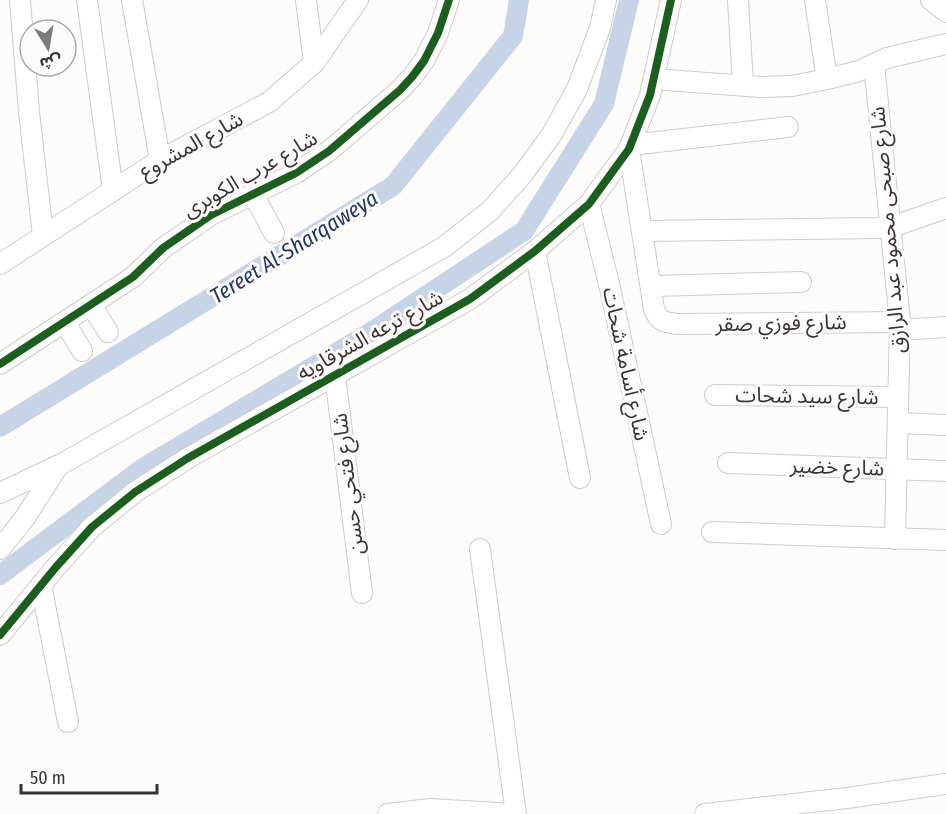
<svg xmlns="http://www.w3.org/2000/svg" width="946" height="814" font-family="'Fira Sans Condensed','Noto Sans Arabic',sans-serif">
  <rect width="100%" height="100%" fill="#fefbfb"/>
  <g fill="none" stroke-linecap="round" stroke-linejoin="round">
    <g stroke="#c7d4e7" stroke-width="20">
      <path d="M0,427L393,186L513,36L519,0"/>
      <path d="M0,575L143,468L371,332L524,231L604,104L629,0"/>
    </g>
    <defs>
      <g id="minor">
        <path d="M20,0L29,112L43,235"/>
        <path d="M87,0L113,191"/>
        <path d="M132,0L160,160"/>
        <path d="M306,0L314,63"/>
        <path d="M738,0L743,85"/>
        <path d="M815,0L827,79"/>
        <path d="M931,0L946,12"/>
        <path d="M874,64L900,322L895,539"/>
        <path d="M654,79L760,87L792,86L827,79L859,71L887,58L946,44"/>
        <path d="M631,145L788,127"/>
        <path d="M629,149L654,309C659,322 664,322 677,324L900,322"/>
        <path d="M253,194L274,233"/>
        <path d="M589,204L610,288L661,524"/>
        <path d="M642,231L879,228L900,224L946,208"/>
        <path d="M535,251L580,478"/>
        <path d="M0,264L160,160L269,102L314,63L358,0"/>
        <path d="M652,286L801,282"/>
        <path d="M91,305L108,332"/>
        <path d="M65,322L82,351"/>
        <path d="M900,330L946,327"/>
        <path d="M0,364L133,277L163,248L211,215L296,173L329,151L400,90L412,77L424,61L438,33L449,0"/>
        <path d="M335,375L362,593"/>
        <path d="M715,395L898,397"/>
        <path d="M898,423L946,425"/>
        <path d="M728,463L946,471"/>
        <path d="M0,493L57,466"/>
        <path d="M712,532L946,540"/>
        <path d="M0,549L24,519L58,466L444,247L490,211L523,174L552,134L577,89L600,28L606,0"/>
        <path d="M480,549L516,814"/>
        <path d="M41,585L68,722"/>
        <path d="M0,635L56,567L92,527L135,492L188,458L470,299L535,251L589,204L629,149L650,95L671,0"/>
        <path d="M388,814L430,809L515,814"/>
        <path d="M705,814L847,798L946,784"/>
      </g>
    </defs>
    <use href="#minor" stroke="#d0cbcb" stroke-width="22"/>
    <use href="#minor" stroke="#fffefe" stroke-width="20"/>
    <defs>
      <g id="cycleway">
        <path d="M0,364L133,277L163,248L211,215L296,173L329,151L400,90L412,77L424,61L438,33L449,0"/>
        <path d="M0,635L56,567L92,527L135,492L188,458L470,299L535,251L589,204L629,149L650,95L671,0"/>
      </g>
    </defs>
    <use href="#cycleway" stroke="#fffafa" stroke-width="11"/>
    <use href="#cycleway" stroke="#1b5e20" stroke-width="8"/>
  </g>
  <g text-anchor="middle" dominant-baseline="central" stroke-width="6" stroke-linejoin="round" paint-order="stroke">
    <g font-size="21" fill="#3b3332" stroke="#fffafa">
      <text transform="translate(191 145) rotate(-29)">شارع المشروع</text>
      <text transform="translate(250 174) rotate(-30)">شارع عرب الكوبرى</text>
      <text transform="translate(888 230) rotate(-95)">شارع صبحى محمود عبد الرازق</text>
      <text transform="translate(781 323) rotate(-1)">شارع فوزي صقر</text>
      <text transform="translate(370 335) rotate(-29)">شارع ترعه الشرقاويه</text>
      <text transform="translate(626 364) rotate(78)">شارع أسامة شحات</text>
      <text transform="translate(807 396) rotate(1)">شارع سيد شحات</text>
      <text transform="translate(837 467) rotate(2)">شارع خضير</text>
      <text transform="translate(348 484) rotate(-97)">شارع فتحي حسن</text>
    </g>
    <g font-size="22" font-style="italic" fill="#1d385f" stroke="#fffafa">
      <text transform="translate(294 247) rotate(-32)">Tereet Al-Sharqaweya</text>
    </g>
  </g>
  <g transform="translate(48 48) rotate(169)"><circle r="28" fill="#fffafa" stroke="#b1aaaa" stroke-width="1.5"/>
  <path d="M0-4.5L10 22L0 15L-10 22Z" fill="#7f7978"/>
  <text y="-9" font-size="16" font-weight="bold" text-anchor="middle" fill="#3b3332">ش</text>
  </g>
  <path d="M21 784v9h136v-9" fill="none" stroke="#3b3332" stroke-width="3"/>
  <text x="30" y="784" font-size="18" fill="#3b3332" stroke="#fffafa" stroke-width="4.5" paint-order="stroke">50 m</text>
</svg>
